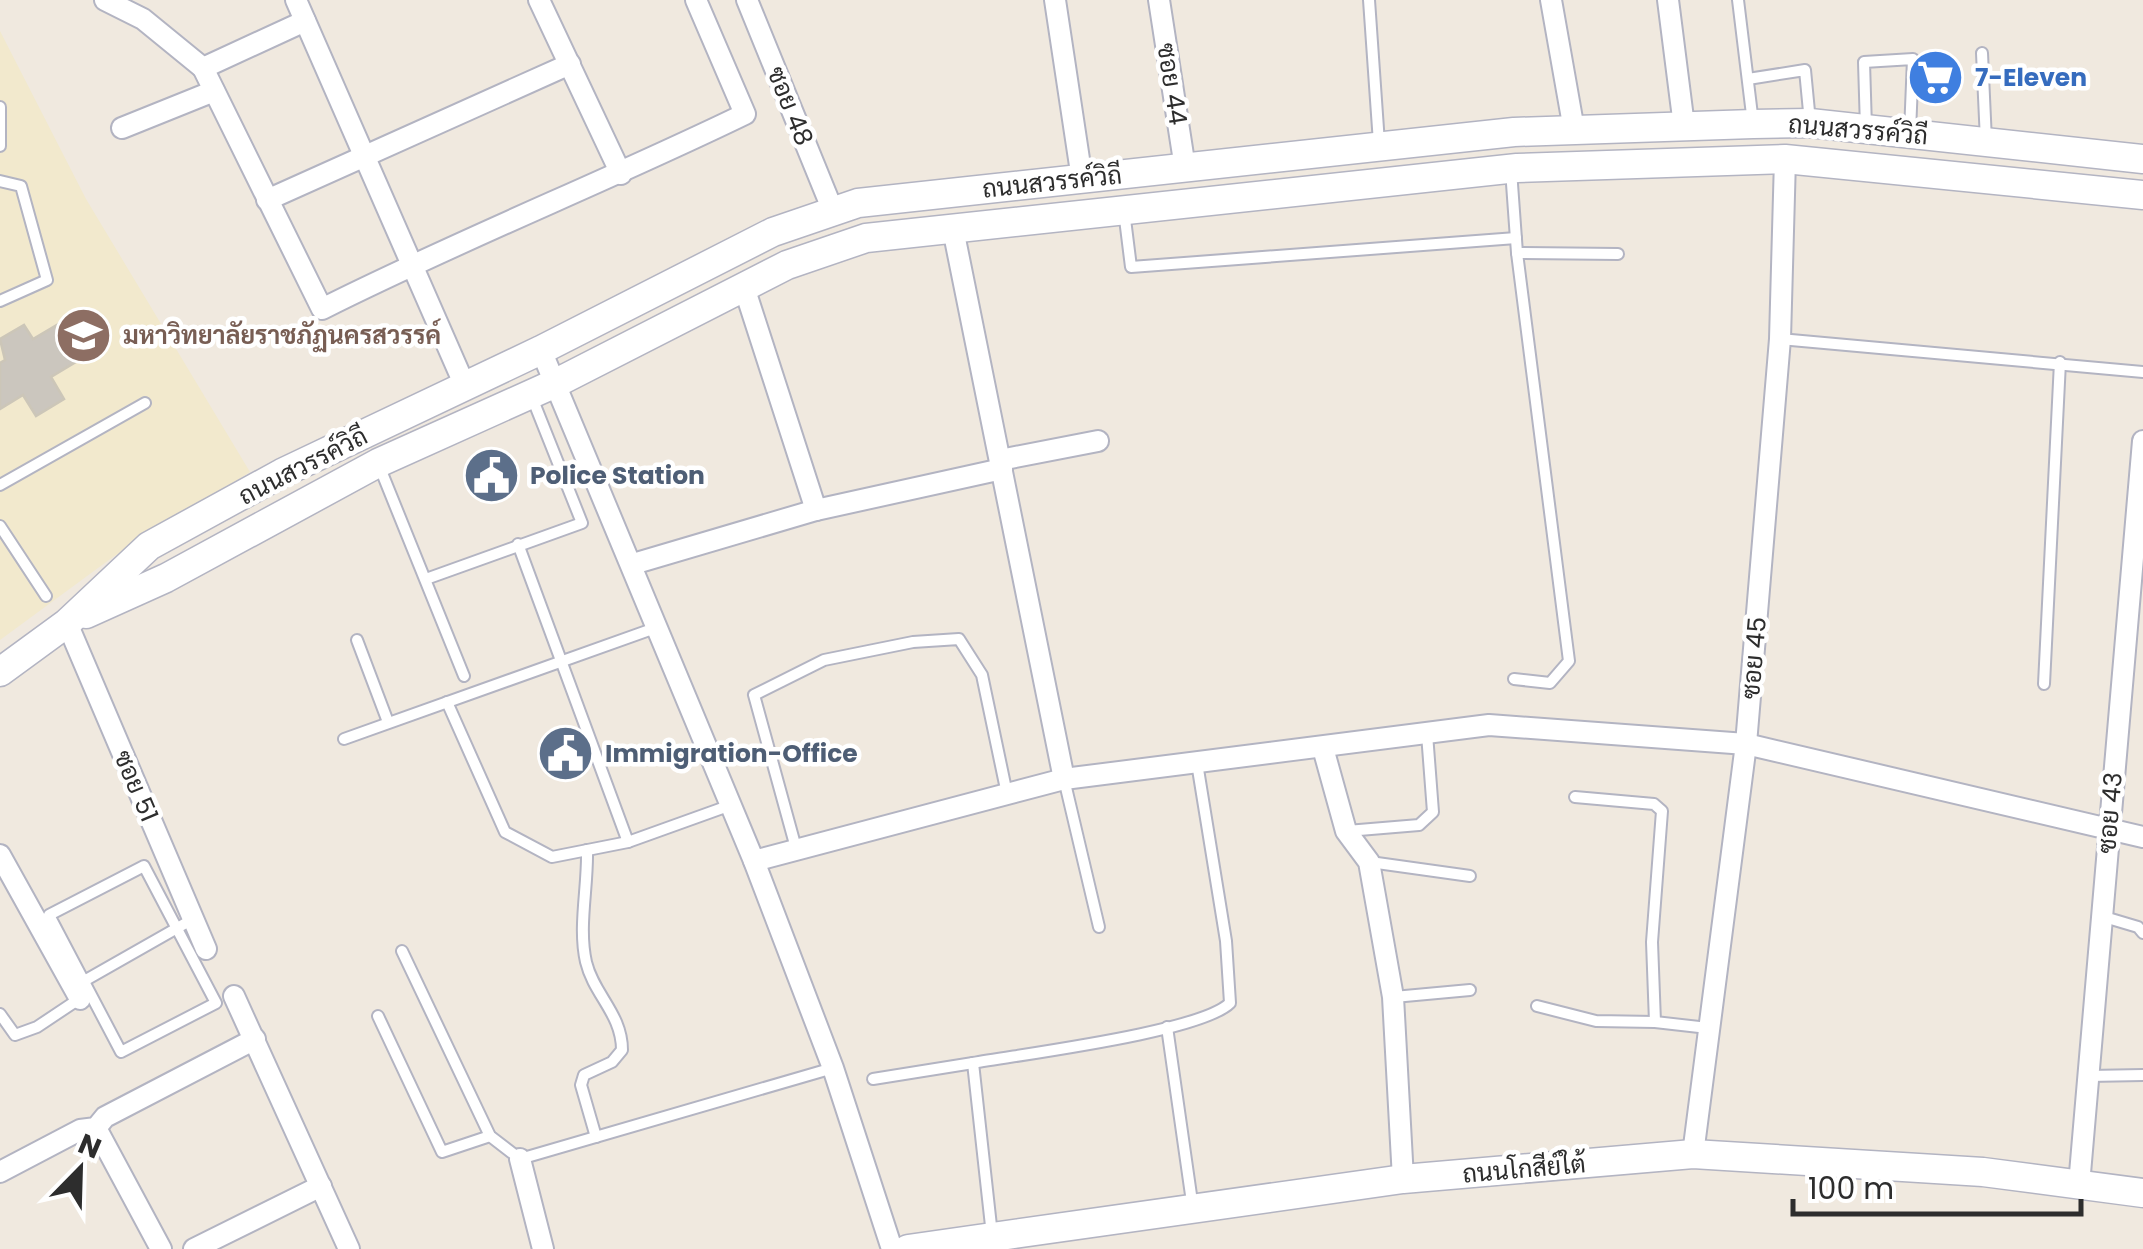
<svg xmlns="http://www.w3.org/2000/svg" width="2143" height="1249" font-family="Poppins,Sarabun,sans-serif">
  <rect width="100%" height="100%" fill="#f0e9df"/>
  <path fill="#f2e9cd" d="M0,31L86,199L250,472L113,557L0,640Z"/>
  <path fill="#cbc6be" stroke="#ccc6b8" stroke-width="2.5" d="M67,319L89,354L51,377L64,399L36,416L23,395L0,409V363L5,360L0,339L24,325L33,339Z"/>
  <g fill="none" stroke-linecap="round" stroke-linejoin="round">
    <defs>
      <g id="lane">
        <path d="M1369,0L1379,143"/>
        <path d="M1738,0L1753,123"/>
        <path d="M1982,53L1986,141"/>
        <path d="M1748,79L1805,70L1810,122"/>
        <path d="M0,107V146"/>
        <path d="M1866,128L1864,62L1913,59L1910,132"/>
        <path d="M1511,170L1517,253L1618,254"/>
        <path d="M0,181L21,186L47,280L0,301"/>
        <path d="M1124,211L1131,267L1516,238"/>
        <path d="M1780,339L2143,372"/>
        <path d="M378,463L464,676"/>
        <path d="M0,485L145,403"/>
        <path d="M0,526L46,596"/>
        <path d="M518,544L628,842L731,805"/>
        <path d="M426,579L582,523L531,395"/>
        <path d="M357,640L388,722"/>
        <path d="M1514,679L1550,683L1569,661L1517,253"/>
        <path d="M2044,684L2060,362"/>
        <path d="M447,702L505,832L552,857L628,842"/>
        <path d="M344,739L658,627"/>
        <path d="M1064,779L1099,927"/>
        <path d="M1575,797L1654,804L1662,811L1652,942L1655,1022L1708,1028"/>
        <path d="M1347,831L1419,825L1433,812L1427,734"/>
        <path d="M796,848L754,695L824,660L913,642L959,639L982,675L1007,794"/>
        <path d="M587,850C588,887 578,927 586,962C594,995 622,1014 622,1050L612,1062L584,1075L581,1085L596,1137"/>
        <path d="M1370,862L1470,876"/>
        <path d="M144,866L216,1003L121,1052L49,915Z"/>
        <path d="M2101,916L2138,927L2143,933"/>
        <path d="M402,951L490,1136L520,1159L833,1068"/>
        <path d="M84,981L193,919"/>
        <path d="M1394,997L1470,990"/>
        <path d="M1537,1006L1596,1021L1655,1022"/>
        <path d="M0,1014L15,1035L37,1027L79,999"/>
        <path d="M378,1016L442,1152L490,1136"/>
        <path d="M1167,1027L1193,1209"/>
        <path d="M2089,1076L2143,1075"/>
        <path d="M873,1079L973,1063"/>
        <path d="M992,1235L973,1063C1022,1054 1201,1032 1230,1003L1226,941L1197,763"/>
      </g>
      <g id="street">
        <path d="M105,0L143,19L203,68L305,21"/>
        <path d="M296,0L465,386"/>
        <path d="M539,0L621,174"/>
        <path d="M747,0L833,211"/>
        <path d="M1055,0L1082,179"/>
        <path d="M1159,0L1185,168"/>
        <path d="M1551,0L1574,130"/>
        <path d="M1668,0L1684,126"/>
        <path d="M203,68L322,309C461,239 605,182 745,114L696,0"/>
        <path d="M122,128L214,91"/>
        <path d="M267,200L570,64"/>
        <path d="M953,229L1064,779"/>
        <path d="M744,287L816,510"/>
        <path d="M541,350L754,861L833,1068L892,1249"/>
        <path d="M1000,460L1098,441"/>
        <path d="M633,564L816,510L1002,469"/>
        <path d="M67,623L206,949"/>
        <path d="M1323,748L1346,831L1369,862L1393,997L1403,1179"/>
        <path d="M0,855L80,999"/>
        <path d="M754,861L1064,779L1489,725L1746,744L2143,837"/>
        <path d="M234,996L349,1249"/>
        <path d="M96,1128L161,1249"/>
        <path d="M1693,1154L1746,744L1780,339L1785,159"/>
        <path d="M520,1159L543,1249"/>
        <path d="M0,1172L80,1130L96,1128L105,1117L255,1039"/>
        <path d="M2079,1185L2143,441"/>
        <path d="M194,1249L321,1186"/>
      </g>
      <g id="secondary">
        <path d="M86,614L166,578L378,463L558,382L787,265L866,238L1517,168L1785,159L2143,195"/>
        <path d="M0,672L67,623L149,546L282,473L541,350L773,232L858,203L1514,132L1753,124L1810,123L2143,159"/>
        <path d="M908,1249L1403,1179L1693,1154L1983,1172L2143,1193"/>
      </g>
    </defs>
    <use href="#lane" stroke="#b3b4c2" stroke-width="14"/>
    <use href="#street" stroke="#b3b4c2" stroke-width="24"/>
    <use href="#secondary" stroke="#b3b4c2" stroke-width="31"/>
    <use href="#lane" stroke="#fff" stroke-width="10"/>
    <use href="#street" stroke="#fff" stroke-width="20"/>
    <use href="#secondary" stroke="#fff" stroke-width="28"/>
  </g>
  <defs>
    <symbol id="supermarket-disc" viewBox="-11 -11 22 22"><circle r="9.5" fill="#3f7fe0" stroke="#fff"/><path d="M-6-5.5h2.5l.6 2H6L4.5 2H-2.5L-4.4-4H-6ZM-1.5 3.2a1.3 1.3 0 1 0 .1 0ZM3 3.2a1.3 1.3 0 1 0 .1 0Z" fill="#fff"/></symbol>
    <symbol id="university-disc" viewBox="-11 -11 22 22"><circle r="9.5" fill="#8d6e63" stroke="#fff"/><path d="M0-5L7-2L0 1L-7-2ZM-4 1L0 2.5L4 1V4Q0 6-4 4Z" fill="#fff"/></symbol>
    <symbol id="civic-disc" viewBox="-11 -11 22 22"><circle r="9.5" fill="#5c6f8a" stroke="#fff"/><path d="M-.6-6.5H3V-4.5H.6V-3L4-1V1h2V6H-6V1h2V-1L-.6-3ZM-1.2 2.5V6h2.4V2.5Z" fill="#fff"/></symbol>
  </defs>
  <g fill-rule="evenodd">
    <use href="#supermarket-disc" x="1904" y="46" width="63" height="63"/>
    <use href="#university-disc" x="52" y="304" width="63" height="63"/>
    <use href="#civic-disc" x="460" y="444" width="63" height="63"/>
    <use href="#civic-disc" x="534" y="722" width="63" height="63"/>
  </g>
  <g text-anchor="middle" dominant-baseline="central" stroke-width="9" stroke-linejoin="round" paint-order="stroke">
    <g font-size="25" font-weight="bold" fill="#366cbe" stroke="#fff" text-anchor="start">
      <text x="1975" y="77">7-Eleven</text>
    </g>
    <g font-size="25" fill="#2d2d2d" stroke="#fff">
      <text transform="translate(1172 84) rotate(81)">ซอย 44</text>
      <text transform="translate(790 106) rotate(68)">ซอย 48</text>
      <text transform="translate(1858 130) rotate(5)">ถนนสวรรค์วิถี</text>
      <text transform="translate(1052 182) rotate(-6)">ถนนสวรรค์วิถี</text>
      <text transform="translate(303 466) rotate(-27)">ถนนสวรรค์วิถี</text>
      <text transform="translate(1754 658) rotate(-85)">ซอย 45</text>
      <text transform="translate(136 786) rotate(67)">ซอย 51</text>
      <text transform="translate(2110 813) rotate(-85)">ซอย 43</text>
      <text transform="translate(1524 1169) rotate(-5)">ถนนโกสีย์ใต้</text>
    </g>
    <g font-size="25" font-weight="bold" fill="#785e54" stroke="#fff" text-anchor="start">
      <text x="123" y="335">มหาวิทยาลัยราชภัฏนครสวรรค์</text>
    </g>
    <g font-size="25" font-weight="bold" fill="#4e5e75" stroke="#fff" text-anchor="start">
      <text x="530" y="475">Police Station</text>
      <text x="605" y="753">Immigration-Office</text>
    </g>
  </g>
  <g transform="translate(80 1169) rotate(23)" stroke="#ffffff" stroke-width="8" paint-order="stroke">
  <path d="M0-8L18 38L0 25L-18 38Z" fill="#2d2d2d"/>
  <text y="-15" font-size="28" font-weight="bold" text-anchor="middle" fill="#2d2d2d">N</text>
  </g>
  <path d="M1793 1199v15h288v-15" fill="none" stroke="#2d2d2d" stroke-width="5"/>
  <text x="1808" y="1199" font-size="30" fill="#2d2d2d" stroke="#ffffff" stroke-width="8" paint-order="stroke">100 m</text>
</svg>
